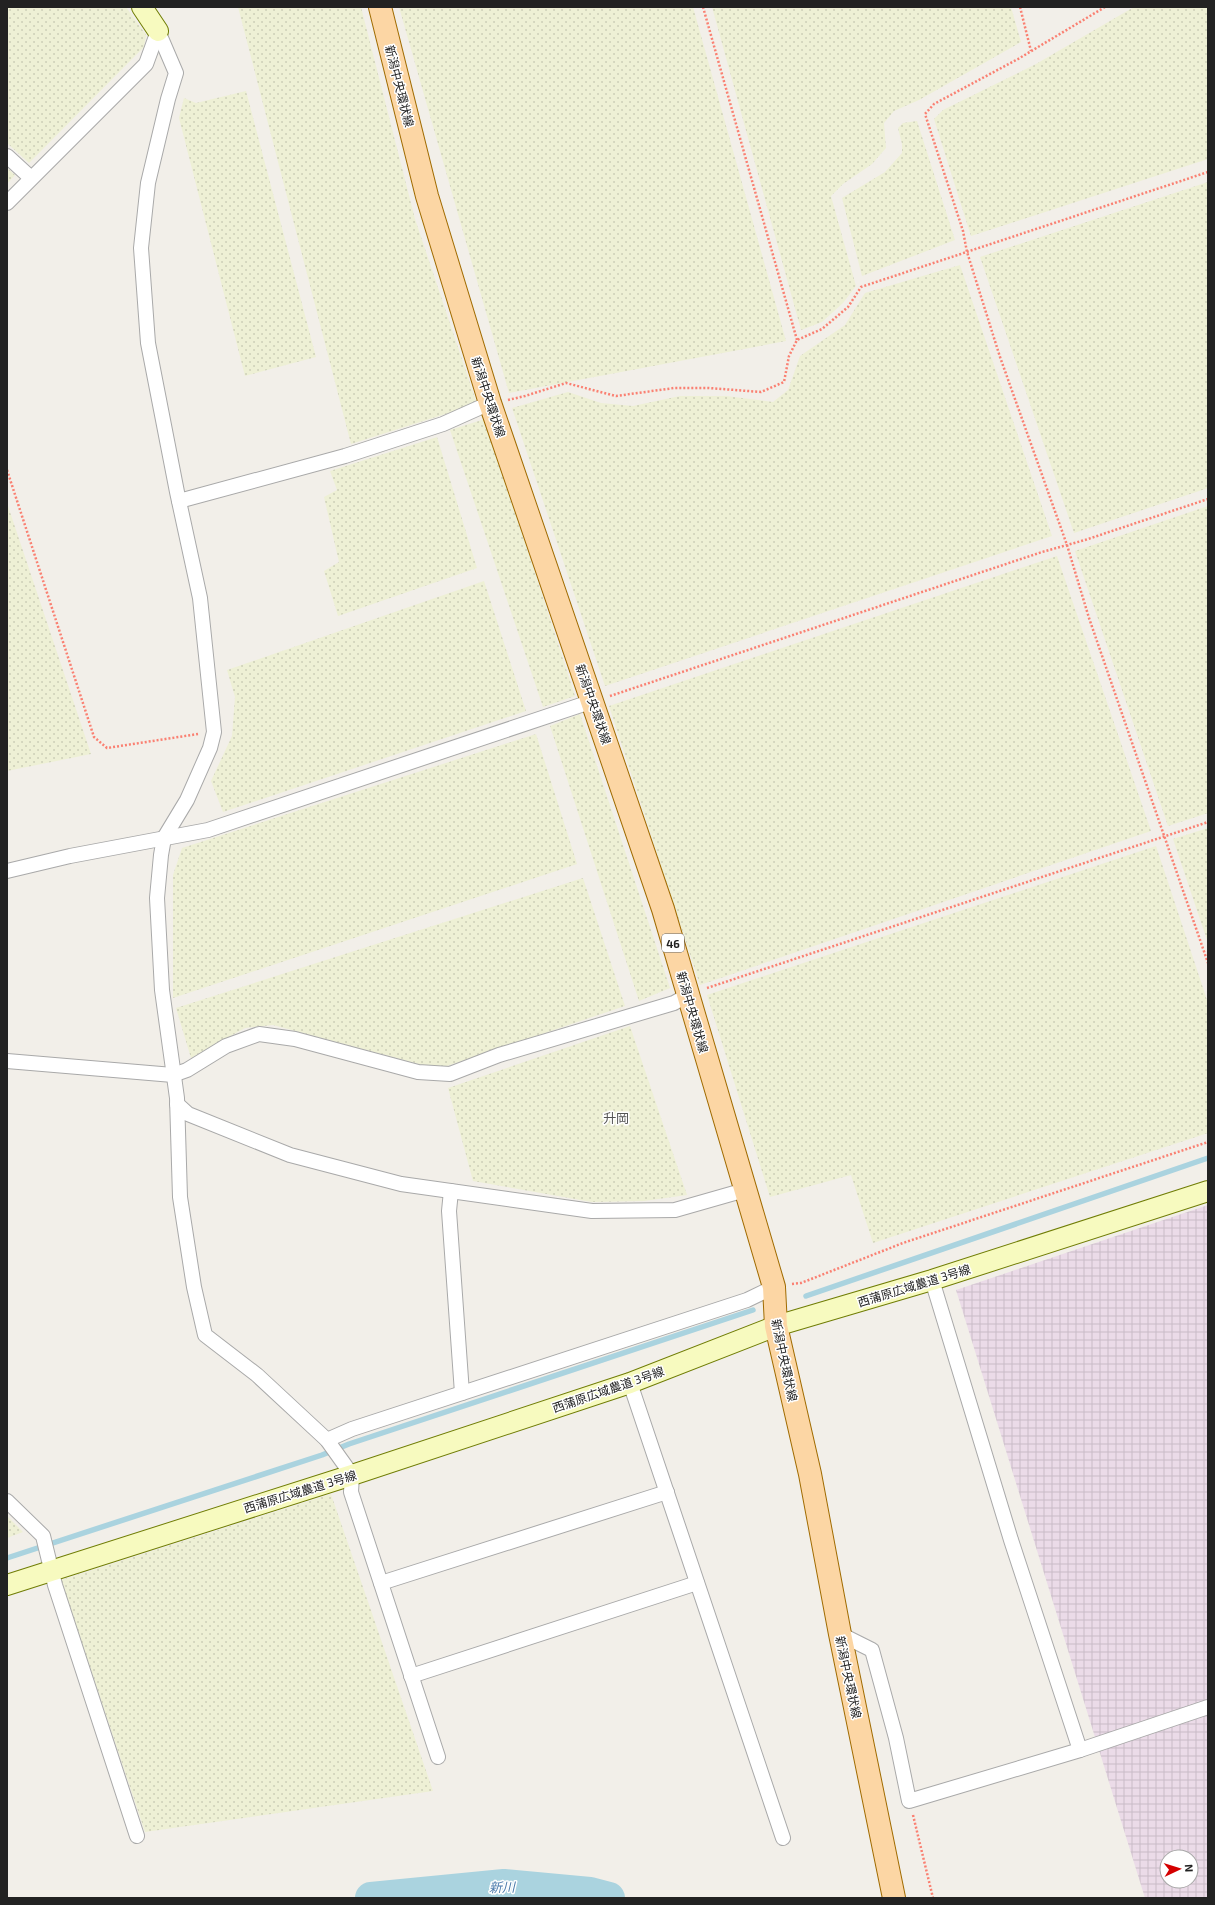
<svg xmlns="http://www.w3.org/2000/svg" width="1215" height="1905" font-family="'Exo 2','Noto Sans JP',sans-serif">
  <defs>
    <pattern id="industrial-grid" width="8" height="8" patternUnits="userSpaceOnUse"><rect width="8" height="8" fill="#ebdbe8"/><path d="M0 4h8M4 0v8" fill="none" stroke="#c9bcc7"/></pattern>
    <pattern id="farmland-dots" width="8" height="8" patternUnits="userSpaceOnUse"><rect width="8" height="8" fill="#eef0d5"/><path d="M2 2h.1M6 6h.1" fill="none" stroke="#ccceb7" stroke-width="1.8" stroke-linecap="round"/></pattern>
  </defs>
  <rect width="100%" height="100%" fill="#f2efe9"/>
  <path fill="url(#industrial-grid)" fill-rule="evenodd" d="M1208,1205V1898H1145L956,1290ZM1167,1857H1191V1881H1167Z"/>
  <g fill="url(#farmland-dots)">
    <path d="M7,7H126L146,35L144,47L29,163L7,143Z"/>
    <path d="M238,7H361L415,219L477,404L351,444Z"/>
    <path d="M399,7H693L786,341L509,393Z"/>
    <path d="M712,7H1011L1021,42L919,100L894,111L884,123L886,148L872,164L843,184L831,196L856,286L843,303L822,322L801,330Z"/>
    <path d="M1134,7H1208V159L971,236L934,119L943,110L1036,64Z"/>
    <path d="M246,91L316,357L245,376L179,118L184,98L196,103Z"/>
    <path d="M917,121L955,240L862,276L842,198L885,172L902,153V144L898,128L903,123Z"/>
    <path d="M7,168L15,175L7,184Z"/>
    <path d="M1208,182V488L1074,533L980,257Z"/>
    <path d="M960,265L1052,536L605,686L512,408L568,392L601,403L633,406L680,396H726L773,402L788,390L800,356L845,325L865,293Z"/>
    <path d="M485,419L575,696L543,707L450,430Z"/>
    <path d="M437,437L477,568L338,616L324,571L339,562L324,497L337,490L330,471Z"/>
    <path d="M7,503L91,754L7,771Z"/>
    <path d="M1208,506V813L1168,826L1075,551Z"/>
    <path d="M1057,556L1151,831L700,985L609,706Z"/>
    <path d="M484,581L526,711L223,812L211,781L232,736L235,697L227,670Z"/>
    <path d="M580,714L670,988L639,1001L550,726Z"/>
    <path d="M536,734L577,864L173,998V875L182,848Z"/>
    <path d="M1208,828V943L1173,839Z"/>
    <path d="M1156,846L1208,1003V1133L873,1243L851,1175L770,1197L707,995Z"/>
    <path d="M583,878L625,1006L444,1067L426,1066L273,1025L245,1028L191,1058L176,1008Z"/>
    <path d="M630,1026L687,1195L644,1201L592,1202L473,1181L448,1088Z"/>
    <path d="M331,1494L433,1791L145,1832L61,1580Z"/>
    <path d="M7,1516L23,1532L7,1538Z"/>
  </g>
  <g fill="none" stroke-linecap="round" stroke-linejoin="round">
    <g stroke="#aad3df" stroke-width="5.5">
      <path d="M806,1296L1208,1158"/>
      <path d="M7,1558L322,1455L349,1444L753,1310"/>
    </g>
    <path stroke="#aad3df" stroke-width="32" d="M371,1898L504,1885L590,1893L609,1898"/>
    <defs>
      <g id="street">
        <path d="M158,31L176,73L168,99L148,183L141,248L148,343L177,492L200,598L214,732L210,748L187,800L164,838L161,855L157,898L162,990L177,1098L180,1197L194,1287L205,1335L257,1375L327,1440L352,1475L351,1492L438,1757"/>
        <path d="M7,156L31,178"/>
        <path d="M7,203L146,64L158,31"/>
        <path d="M179,501L345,456L443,424L490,403"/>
        <path d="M7,871L70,856L208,830L593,701"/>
        <path d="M7,1061L173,1075L187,1070L226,1046L259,1034L295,1039L418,1072L450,1074L499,1055L674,1003L688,995"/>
        <path d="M177,1104L188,1114L290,1155L401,1184L592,1211L675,1210L745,1190"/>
        <path d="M451,1191L449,1211L462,1393"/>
        <path d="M932,1280L1011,1540L1080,1750"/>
        <path d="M630,1383L783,1838"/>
        <path d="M327,1440L352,1429L747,1300L774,1287"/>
        <path d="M7,1501L43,1536L55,1585L137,1836"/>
        <path d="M381,1583L667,1492"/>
        <path d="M840,1634L872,1650L896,1738L909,1801L1080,1750L1208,1707"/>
        <path d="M411,1676L697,1583"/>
      </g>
      <g id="secondary">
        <path d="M142,7L158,31"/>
        <path d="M7,1585L352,1475L630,1383L776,1326L932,1280L1208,1191"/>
      </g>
      <path id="primary" d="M380,7L427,196L490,403L663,909L774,1287L776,1326L810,1474L840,1634L894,1898"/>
    </defs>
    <use href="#street" stroke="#a9a9a9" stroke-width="16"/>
    <use href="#secondary" stroke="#707d05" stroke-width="22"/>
    <use href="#primary" stroke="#a06b00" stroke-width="24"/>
    <g stroke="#fa8072" stroke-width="2.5" stroke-dasharray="2 2" stroke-linecap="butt">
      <path d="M703,7L797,340"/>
      <path d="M1020,7L1031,51"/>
      <path d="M1105,7L1018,59L934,104L925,114L963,231L967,252L1000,357L1067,545L1089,618L1208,963"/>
      <path d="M508,400L525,396L566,383L616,396L674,388H709L761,392L784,382L789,356L797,340L822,329L848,307L861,287L1208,172"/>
      <path d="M7,470L94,737L107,748L198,734"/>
      <path d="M610,696L1042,552L1085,540L1208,499"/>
      <path d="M707,988L1208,822"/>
      <path d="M792,1284L801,1283L903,1243L1208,1142"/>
      <path d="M913,1815L933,1898"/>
    </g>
    <use href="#street" stroke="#fff" stroke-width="14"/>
    <use href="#secondary" stroke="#f7fabf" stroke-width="20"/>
    <use href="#primary" stroke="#fcd6a4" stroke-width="22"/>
  </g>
  <g text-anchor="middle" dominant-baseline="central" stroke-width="3" stroke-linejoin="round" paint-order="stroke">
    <rect fill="#fff" stroke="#646464" stroke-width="1" x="662" y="934" width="22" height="18" rx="3"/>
    <g font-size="11" font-weight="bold" fill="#222">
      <text x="673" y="943">46</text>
    </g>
    <g font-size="12" fill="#222" stroke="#fff">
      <text transform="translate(400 86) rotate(76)">新潟中央環状線</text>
      <text transform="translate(489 397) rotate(72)">新潟中央環状線</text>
      <text transform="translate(594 704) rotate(71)">新潟中央環状線</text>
      <text transform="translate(693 1012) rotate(74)">新潟中央環状線</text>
      <text transform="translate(914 1285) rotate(-17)">西蒲原広域農道 3号線</text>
      <text transform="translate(785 1360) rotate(78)">新潟中央環状線</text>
      <text transform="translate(608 1389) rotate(-19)">西蒲原広域農道 3号線</text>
      <text transform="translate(300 1491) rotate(-17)">西蒲原広域農道 3号線</text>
      <text transform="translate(849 1677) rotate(78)">新潟中央環状線</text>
    </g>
    <g font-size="13" fill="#555" stroke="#fff">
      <text x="616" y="1118">升岡</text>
    </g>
    <g font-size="13" font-style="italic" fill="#4a7aab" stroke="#fff">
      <text transform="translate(502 1887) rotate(-1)">新川</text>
    </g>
  </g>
  <rect width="1215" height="1905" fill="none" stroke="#222222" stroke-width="16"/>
  <g transform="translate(1179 1869) rotate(86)"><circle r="19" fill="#ffffff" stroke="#a7a7a7"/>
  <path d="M0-3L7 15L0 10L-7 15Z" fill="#d40000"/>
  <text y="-6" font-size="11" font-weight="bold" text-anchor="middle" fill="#222222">N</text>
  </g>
</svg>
